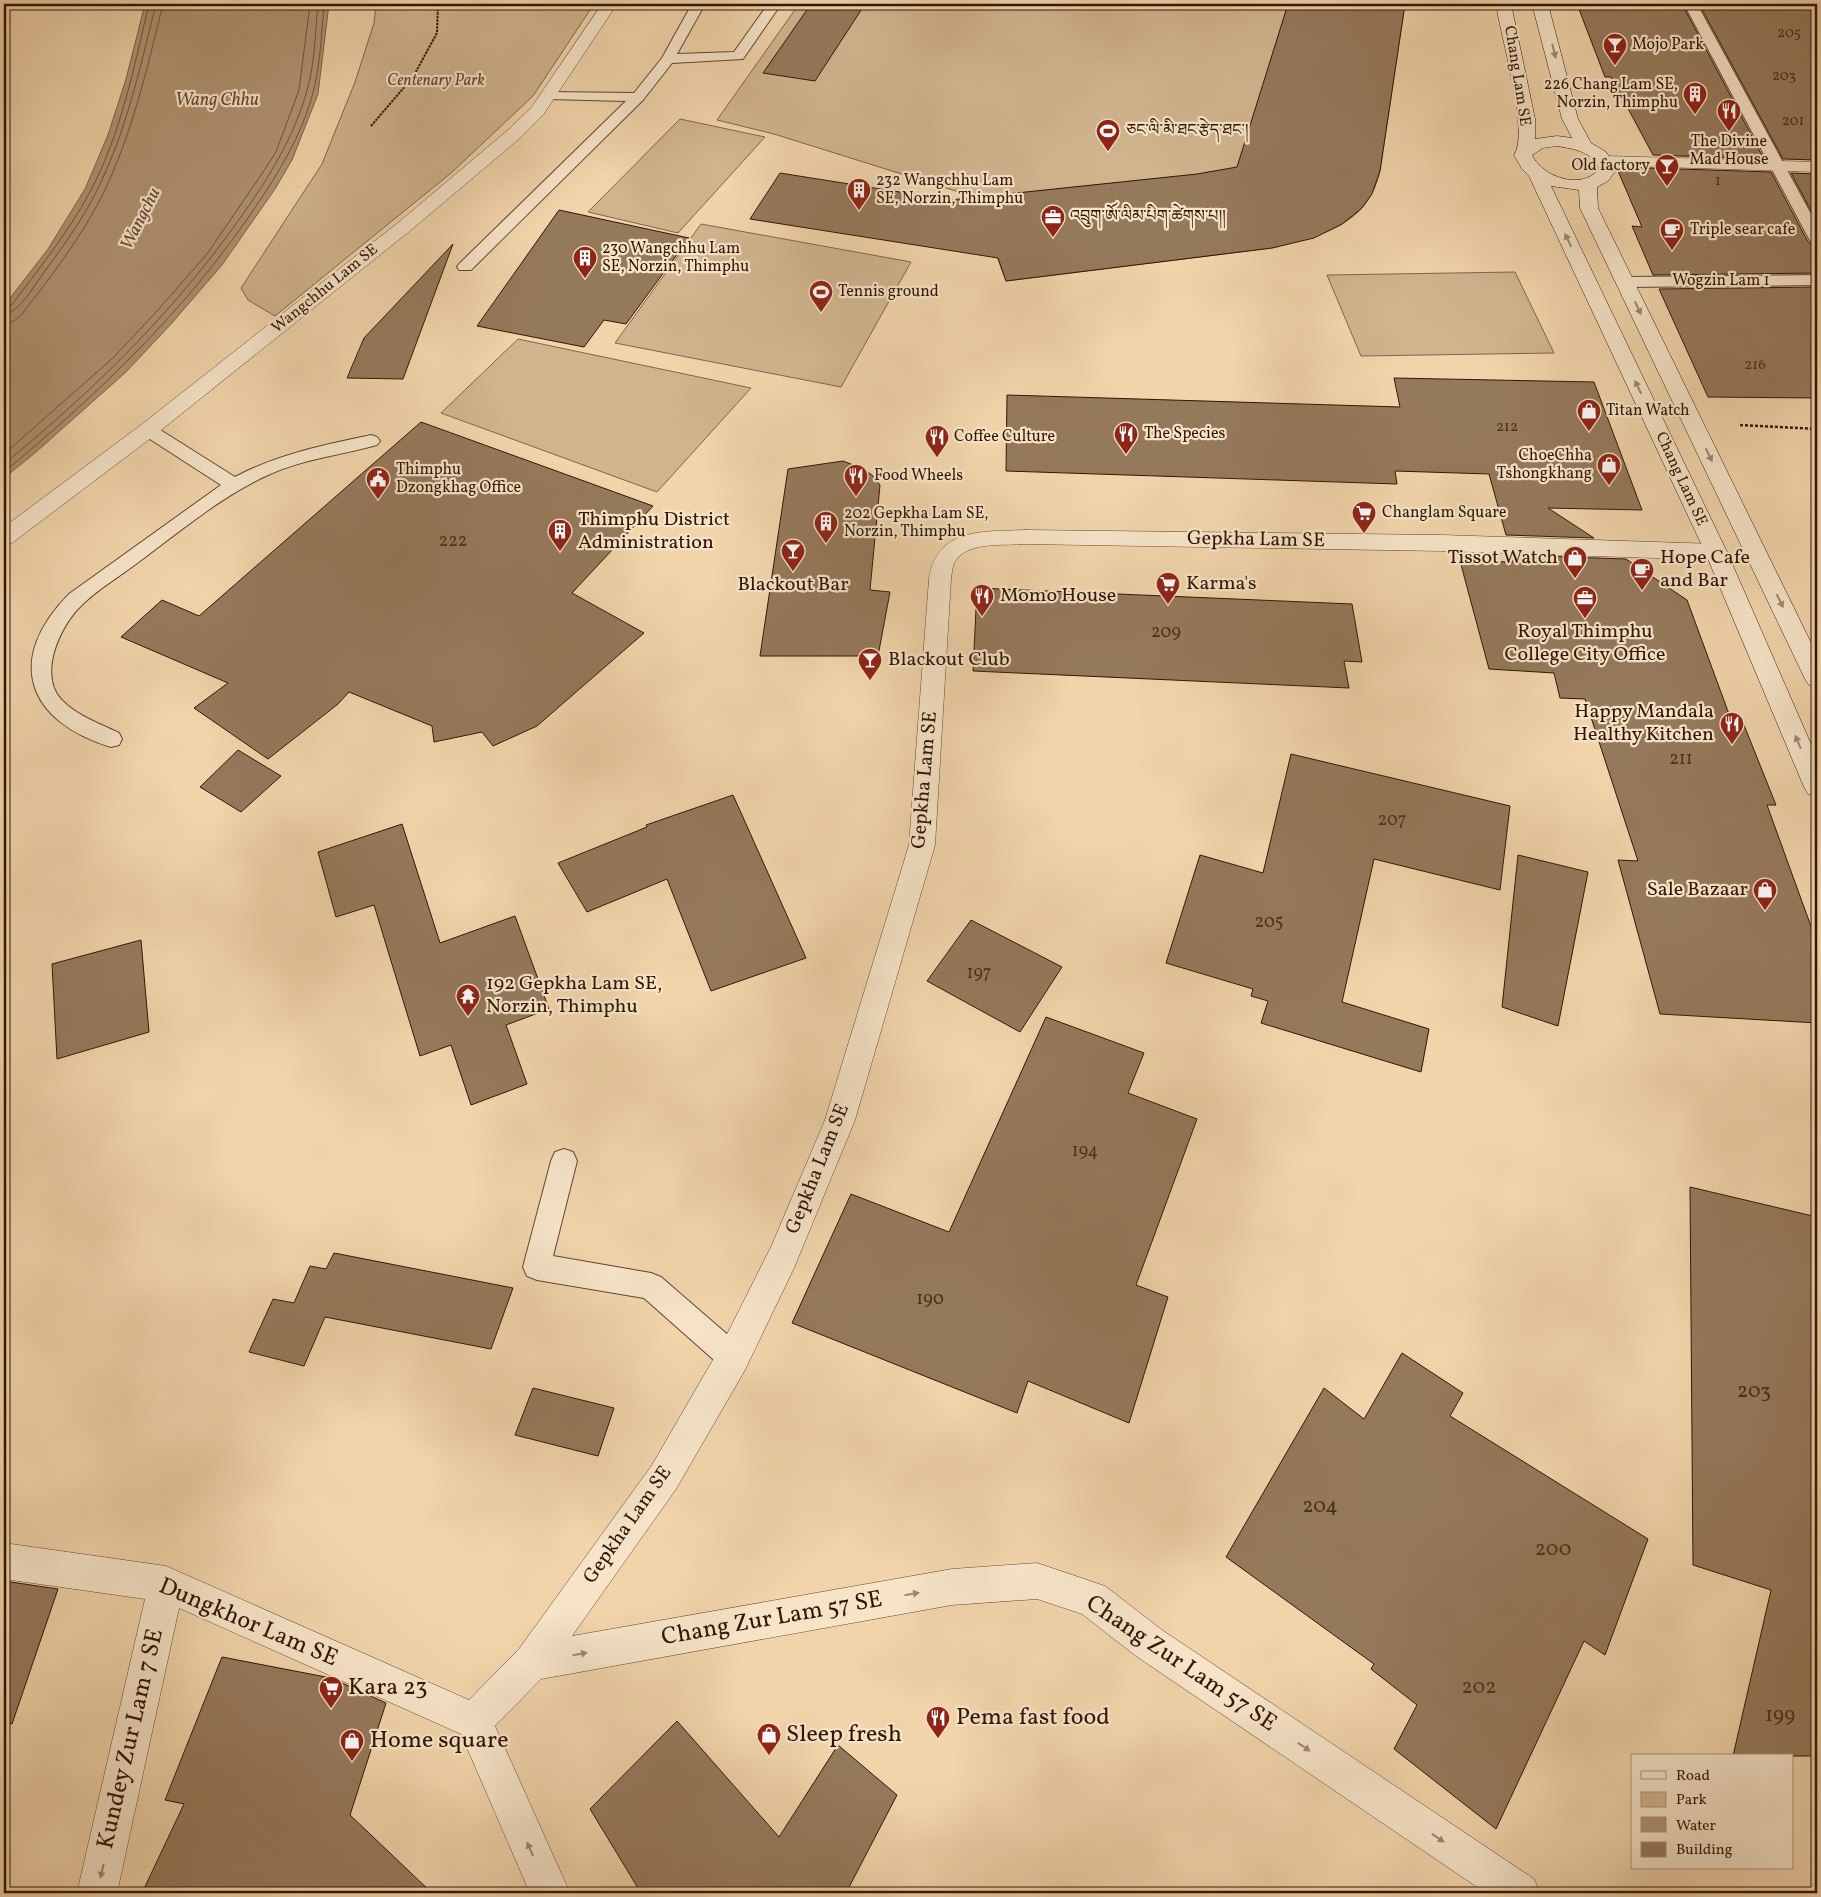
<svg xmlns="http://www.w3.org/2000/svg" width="1821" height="1897" font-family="Vollkorn,'Noto Serif Tibetan',serif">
  <rect width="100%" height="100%" fill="#f1d4aa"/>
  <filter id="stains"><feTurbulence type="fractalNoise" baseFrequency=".004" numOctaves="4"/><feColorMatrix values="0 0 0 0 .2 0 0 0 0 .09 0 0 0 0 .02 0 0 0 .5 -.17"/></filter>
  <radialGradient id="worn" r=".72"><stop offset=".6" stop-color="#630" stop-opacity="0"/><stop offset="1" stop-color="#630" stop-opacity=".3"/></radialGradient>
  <g fill="#d0b48e" stroke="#80654a">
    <path d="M376,4H594L533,96L451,173L275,316L248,300L241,288L322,164L355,82L374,23Z"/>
    <path d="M799,4H1405L1380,171C1378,178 1376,186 1372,193C1354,230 1307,239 1272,248L1006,281L975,197L774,134L717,120Z"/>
    <path d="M680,119L765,137L678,233L588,212Z"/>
    <path d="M701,224L911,262L841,387L615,343Z"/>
    <path d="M1515,272L1554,353L1361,356L1327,275Z"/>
    <path d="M518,339L751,388L657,492L441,413Z"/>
  </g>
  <path fill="#b09372" stroke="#7d6147" d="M145,4H329L318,94L292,160L275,189L222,265L171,324L126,372L36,452L4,478V306L48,249L85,189L108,135L126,79Z"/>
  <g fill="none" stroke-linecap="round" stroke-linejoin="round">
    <g stroke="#70543c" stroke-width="1">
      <path d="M4,309L10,307C38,270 68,233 90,192C121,134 134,67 149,4"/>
      <path d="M4,315C22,309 31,290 42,275C61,249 82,221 96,192C126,133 140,68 156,4"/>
      <path d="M4,323L14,321L21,315C51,277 80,239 102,196C132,135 147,69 163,4"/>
      <path d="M4,454L113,358L157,311L207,254L259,178L276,152L299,90L310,4"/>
      <path d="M4,464C88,395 166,320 230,232C261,190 291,145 306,94C315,65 315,34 318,4"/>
      <path d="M4,472C96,396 182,314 250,215C272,183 294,149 307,112C320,78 321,40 324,4"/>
    </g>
  </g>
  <g fill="#95795b" stroke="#311606">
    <path d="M811,4H865L815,81L763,73Z"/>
    <path d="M1288,4H1405L1380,171L1372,194L1361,209L1342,224L1314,238L1272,248L1006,281L998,258L750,219L780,173L950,200L1197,174L1237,167Z"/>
    <path d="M1577,4H1682L1764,159L1653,155L1611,77H1605Z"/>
    <path d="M1699,4H1817V160L1783,159Z"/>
    <path d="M1618,167L1771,172L1807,240L1810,244L1817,246V273L1653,275L1632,226L1642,227L1618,171Z"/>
    <path d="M1791,173L1817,174V222Z"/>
    <path d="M559,210L689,238L626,324L604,320L584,347L477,326Z"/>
    <path d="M453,244L403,379L347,378L364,338Z"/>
    <path d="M1817,287V398L1708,397L1659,289Z"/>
    <path d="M1394,378L1594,382L1642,510L1548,508L1594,538L1506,535L1489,474L1395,471L1397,484L1006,471L1007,395L1400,407Z"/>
    <path d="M421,422L653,506L572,593L644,633L537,726L493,746L482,732L434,742L432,726L349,692L338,704L268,759L194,708L228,683L121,637L162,600L199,616Z"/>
    <path d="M843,461L861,468L872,475L880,485L870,590L890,592L878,656H760L788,469Z"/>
    <path d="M1512,555L1626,559L1687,600L1733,725H1744L1776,805H1767L1817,943V1023L1660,1014L1618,860L1638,861L1585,699L1560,698L1554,673L1489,669L1460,561L1513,562Z"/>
    <path d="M977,588L1352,604L1362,662L1344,661L1349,688L973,671Z"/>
    <path d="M238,750L281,776L241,812L200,787Z"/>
    <path d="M1291,754L1510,806L1500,890L1374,859L1342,1002L1429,1029L1421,1072L1261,1023L1268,1001L1251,996L1253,989L1166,963L1200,855L1263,873Z"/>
    <path d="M733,795L806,958L711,991L667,879L587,912L558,863L647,827L646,825Z"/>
    <path d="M402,824L440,943L515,916L549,1009L506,1025L527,1084L471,1105L451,1045L420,1056L374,905L336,917L318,852Z"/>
    <path d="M1518,855L1588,872L1558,1026L1502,1007Z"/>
    <path d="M971,920L1062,967L1020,1032L927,981Z"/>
    <path d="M141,940L149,1032L57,1059L52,964Z"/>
    <path d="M1046,1017L1144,1053L1128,1093L1197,1119L1136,1285L1168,1297L1129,1423L1028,1381L1017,1413L792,1323L851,1194L949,1232Z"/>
    <path d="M1690,1187L1817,1217V1756H1733L1771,1590L1693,1565Z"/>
    <path d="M334,1253L513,1288L491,1349L325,1317L304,1366L249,1352L273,1299L294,1303L310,1266L326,1269Z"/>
    <path d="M1402,1353L1463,1393L1450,1416L1648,1539L1605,1655L1584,1641L1496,1829L1394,1749L1417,1705L1371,1669L1374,1664L1226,1557L1324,1388L1364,1419Z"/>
    <path d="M533,1388L614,1408L598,1456L515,1435Z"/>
    <path d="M4,1581L58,1589L12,1724L4,1723Z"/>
    <path d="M222,1657L331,1678L386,1703L350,1815L432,1893H142L184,1804L165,1800Z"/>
    <path d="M677,1721L779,1837L838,1745L897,1795L846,1893H641L590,1809Z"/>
  </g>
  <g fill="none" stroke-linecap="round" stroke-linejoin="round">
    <defs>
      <g id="service">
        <path d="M692,4H705L677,54L734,52L768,4H781L743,59L672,63L643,100L471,270H459L457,267L459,264L626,101L549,99L544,98L542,95L544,92L634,93L662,58Z"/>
        <path d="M1684,4H1697L1817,225V244L1811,242L1809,239Z"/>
        <path d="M1817,275V285L1626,287L1618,282L1626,277Z"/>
        <path d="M148,424L154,426L235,477C278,454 324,445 371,435L377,437L380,441L377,445C341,455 303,459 268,475C220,497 178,533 136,564C116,579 93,592 76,611C60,630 45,663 54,688C63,711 99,723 119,733L122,739L119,745L111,747C26,721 5,659 69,594L221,485L142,434L139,430L142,426Z"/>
        <path d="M564,1149L573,1152L577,1161L553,1256L651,1273L661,1277L743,1348L747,1358L743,1368L733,1372L723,1368L644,1298L537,1280L527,1276L523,1267L551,1161L555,1152Z"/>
      </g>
      <g id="minor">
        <path d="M1606,156L1817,162V172L1600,165L1597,161L1600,157Z"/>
        <path d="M1025,530L1442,535L1716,544L1724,547L1727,552L1724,557L1716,560L1442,551L1025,544C1004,546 970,541 956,560C952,565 952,573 951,579L935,845L855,1120L794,1268L745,1370L676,1489L572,1636L952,1569L1037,1563L1105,1586L1162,1630L1534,1879L1540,1893H1486L1136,1656L1082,1614L1037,1599L952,1605L541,1679L495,1726L570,1893H530L461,1734L179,1608L117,1893H77L145,1599L4,1579V1543L166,1566L469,1700L519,1649L652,1465L721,1346L771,1247L825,1120L909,845L929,579C937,527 983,532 1025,530Z"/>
      </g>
      <path id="tertiary" d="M602,4H617L543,115L520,138L411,230L155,435L12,543L4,545V527L141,425L399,222L508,130L531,108Z"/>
      <path id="secondary" d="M1496,4H1511L1535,119V139L1557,136L1572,138L1562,119L1532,4H1548L1578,119L1591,143L1606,152L1617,169L1608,181L1597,187L1598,208L1817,655V688L1809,685L1805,679L1580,208L1579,190L1551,186L1727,552L1817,758V797L1808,794L1804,787L1705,552L1529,176L1522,169L1514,155C1530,133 1500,34 1496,4ZM1557,146C1574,149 1592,151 1599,169C1582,191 1542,177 1532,155L1543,148Z"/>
    </defs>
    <use href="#service" stroke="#61462f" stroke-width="2"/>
    <use href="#minor" stroke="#61462f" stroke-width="1"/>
    <use href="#tertiary" stroke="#61462f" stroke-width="1"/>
    <use href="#secondary" stroke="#311606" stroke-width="1"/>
    <path stroke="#311606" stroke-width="2" stroke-dasharray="2.5 1" stroke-linecap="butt" d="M371,126L413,77L437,33L438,4"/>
    <path stroke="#311606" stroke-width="2.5" stroke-dasharray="3 2" stroke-linecap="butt" d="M1740,425L1817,429"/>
    <use href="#service" fill="#f6e3c8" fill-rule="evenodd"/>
    <use href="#minor" fill="#f6e3c8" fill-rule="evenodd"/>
    <use href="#tertiary" fill="#f6e3c8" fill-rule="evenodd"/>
    <use href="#secondary" fill="#f6e3c8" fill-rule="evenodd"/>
  </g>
  <defs><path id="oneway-solid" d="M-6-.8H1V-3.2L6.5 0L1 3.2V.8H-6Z" transform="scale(1.25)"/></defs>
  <g fill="#9d8771">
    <use href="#oneway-solid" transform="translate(1554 51) rotate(76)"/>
    <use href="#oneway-solid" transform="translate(1568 240) rotate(-115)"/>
    <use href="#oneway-solid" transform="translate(1638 308) rotate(64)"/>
    <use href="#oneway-solid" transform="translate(1638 387) rotate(-115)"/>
    <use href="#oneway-solid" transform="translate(1709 455) rotate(64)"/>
    <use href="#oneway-solid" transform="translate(1780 601) rotate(64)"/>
    <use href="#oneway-solid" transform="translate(1798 742) rotate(-113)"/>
    <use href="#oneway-solid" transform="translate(912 1594) rotate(-10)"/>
    <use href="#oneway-solid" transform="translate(580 1654) rotate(-10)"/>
    <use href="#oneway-solid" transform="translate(1304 1747) rotate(34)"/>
    <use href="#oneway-solid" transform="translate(1438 1838) rotate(34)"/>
    <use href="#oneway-solid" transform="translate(530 1849) rotate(-114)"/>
    <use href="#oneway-solid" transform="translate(102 1871) rotate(103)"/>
  </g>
  <defs>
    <symbol id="bar-pin" viewBox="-11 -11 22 30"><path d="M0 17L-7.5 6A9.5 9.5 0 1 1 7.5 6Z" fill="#8f2418" stroke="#f6e3c8"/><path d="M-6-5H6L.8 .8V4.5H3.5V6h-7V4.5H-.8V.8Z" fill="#fff"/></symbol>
    <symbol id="building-pin" viewBox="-11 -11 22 30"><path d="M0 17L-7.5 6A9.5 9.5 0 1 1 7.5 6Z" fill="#8f2418" stroke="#f6e3c8"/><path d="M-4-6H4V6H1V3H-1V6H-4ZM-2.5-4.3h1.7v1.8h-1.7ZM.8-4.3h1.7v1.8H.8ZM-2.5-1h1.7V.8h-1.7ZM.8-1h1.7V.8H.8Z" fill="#fff"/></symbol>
    <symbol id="restaurant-pin" viewBox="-11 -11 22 30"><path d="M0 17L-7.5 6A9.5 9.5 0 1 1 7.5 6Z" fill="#8f2418" stroke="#f6e3c8"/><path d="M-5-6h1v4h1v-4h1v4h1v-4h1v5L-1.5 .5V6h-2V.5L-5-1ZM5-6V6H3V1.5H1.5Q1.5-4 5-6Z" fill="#fff"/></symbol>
    <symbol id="stadium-pin" viewBox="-11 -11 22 30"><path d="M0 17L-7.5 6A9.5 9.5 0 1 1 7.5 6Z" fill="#8f2418" stroke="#f6e3c8"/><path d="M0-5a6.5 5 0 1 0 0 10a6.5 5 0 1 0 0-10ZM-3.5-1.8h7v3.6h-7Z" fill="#fff"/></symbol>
    <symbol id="office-pin" viewBox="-11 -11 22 30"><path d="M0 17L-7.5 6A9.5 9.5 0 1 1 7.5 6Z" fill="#8f2418" stroke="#f6e3c8"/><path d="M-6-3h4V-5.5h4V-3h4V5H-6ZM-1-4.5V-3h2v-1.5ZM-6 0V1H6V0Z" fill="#fff"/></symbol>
    <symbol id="cafe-pin" viewBox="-11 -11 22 30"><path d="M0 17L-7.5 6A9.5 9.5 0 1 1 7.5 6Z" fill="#8f2418" stroke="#f6e3c8"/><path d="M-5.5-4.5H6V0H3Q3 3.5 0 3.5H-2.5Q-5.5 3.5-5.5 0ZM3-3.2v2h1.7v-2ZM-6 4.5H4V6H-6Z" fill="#fff"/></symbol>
    <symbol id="shop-pin" viewBox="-11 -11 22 30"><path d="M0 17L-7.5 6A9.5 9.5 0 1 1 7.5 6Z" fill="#8f2418" stroke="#f6e3c8"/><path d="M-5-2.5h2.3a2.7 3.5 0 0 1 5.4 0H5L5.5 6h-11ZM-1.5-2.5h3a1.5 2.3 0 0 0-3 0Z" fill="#fff"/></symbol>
    <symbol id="civic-pin" viewBox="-11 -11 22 30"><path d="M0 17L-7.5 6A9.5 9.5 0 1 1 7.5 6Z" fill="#8f2418" stroke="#f6e3c8"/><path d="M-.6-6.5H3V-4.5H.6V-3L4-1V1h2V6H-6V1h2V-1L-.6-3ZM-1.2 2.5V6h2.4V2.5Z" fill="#fff"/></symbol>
    <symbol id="supermarket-pin" viewBox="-11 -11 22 30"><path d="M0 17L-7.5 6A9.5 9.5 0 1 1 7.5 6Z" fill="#8f2418" stroke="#f6e3c8"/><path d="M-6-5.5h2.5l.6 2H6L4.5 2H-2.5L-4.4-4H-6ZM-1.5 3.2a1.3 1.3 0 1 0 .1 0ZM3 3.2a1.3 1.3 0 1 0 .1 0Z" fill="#fff"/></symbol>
    <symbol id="temple-pin" viewBox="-11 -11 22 30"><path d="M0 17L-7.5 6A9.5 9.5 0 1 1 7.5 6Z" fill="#8f2418" stroke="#f6e3c8"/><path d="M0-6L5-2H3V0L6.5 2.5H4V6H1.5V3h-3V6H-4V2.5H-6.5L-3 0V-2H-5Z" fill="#fff"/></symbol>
  </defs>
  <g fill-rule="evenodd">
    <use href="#bar-pin" x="1601" y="31" width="28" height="38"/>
    <use href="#building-pin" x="1681" y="80" width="28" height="38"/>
    <use href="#restaurant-pin" x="1715" y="97" width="28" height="38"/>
    <use href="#stadium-pin" x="1094" y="117" width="28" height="38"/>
    <use href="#bar-pin" x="1653" y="152" width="28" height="38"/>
    <use href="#building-pin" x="845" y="176" width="28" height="38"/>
    <use href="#office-pin" x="1039" y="203" width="28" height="38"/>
    <use href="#cafe-pin" x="1658" y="216" width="28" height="38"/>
    <use href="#building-pin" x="571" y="244" width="28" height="38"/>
    <use href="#stadium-pin" x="807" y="278" width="28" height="38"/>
    <use href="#shop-pin" x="1575" y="397" width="28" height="38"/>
    <use href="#restaurant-pin" x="1112" y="420" width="28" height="38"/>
    <use href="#restaurant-pin" x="923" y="423" width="28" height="38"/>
    <use href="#shop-pin" x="1595" y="451" width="28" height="38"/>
    <use href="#restaurant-pin" x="842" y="462" width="28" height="38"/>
    <use href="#civic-pin" x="364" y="465" width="28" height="38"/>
    <use href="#supermarket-pin" x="1350" y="499" width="28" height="38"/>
    <use href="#building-pin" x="812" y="509" width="28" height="38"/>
    <use href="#building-pin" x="546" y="517" width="28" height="38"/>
    <use href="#bar-pin" x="779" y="537" width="28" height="38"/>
    <use href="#shop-pin" x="1561" y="544" width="28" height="38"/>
    <use href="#cafe-pin" x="1628" y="556" width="28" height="38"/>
    <use href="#supermarket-pin" x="1154" y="570" width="28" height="38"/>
    <use href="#restaurant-pin" x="968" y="582" width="28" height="38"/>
    <use href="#office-pin" x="1571" y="584" width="28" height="38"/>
    <use href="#bar-pin" x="856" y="646" width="28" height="38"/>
    <use href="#restaurant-pin" x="1718" y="710" width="28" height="38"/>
    <use href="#shop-pin" x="1751" y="876" width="28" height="38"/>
    <use href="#temple-pin" x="454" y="982" width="28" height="38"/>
    <use href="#supermarket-pin" x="317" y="1674" width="28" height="38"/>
    <use href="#restaurant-pin" x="924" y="1704" width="28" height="38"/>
    <use href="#shop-pin" x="755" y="1721" width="28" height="38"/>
    <use href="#shop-pin" x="338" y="1727" width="28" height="38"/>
  </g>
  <g text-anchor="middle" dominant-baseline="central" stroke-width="4.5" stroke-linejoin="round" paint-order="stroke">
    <g font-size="15" fill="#4a2f1b">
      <text x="1789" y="33">205</text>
      <text x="1784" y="76">203</text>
      <text x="1793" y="121">201</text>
      <text x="1718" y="181">1</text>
      <text x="1755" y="365">216</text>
      <text x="1507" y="427">212</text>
    </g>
    <g font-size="16" fill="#311606" stroke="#f6e3c8" text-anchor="start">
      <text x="1632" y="45">Mojo Park</text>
      <text x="1678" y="85" text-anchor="end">226 Chang Lam SE,<tspan x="1678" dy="18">Norzin, Thimphu</tspan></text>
      <text x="1126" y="131">ཅང་ལི་མི་ཐང་རྩེད་ཐང་།</text>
      <text x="1729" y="142" text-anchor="middle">The Divine<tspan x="1729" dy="18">Mad House</tspan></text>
      <text x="1650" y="166" text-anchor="end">Old factory</text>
      <text x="876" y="181">232 Wangchhu Lam<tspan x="876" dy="18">SE, Norzin, Thimphu</tspan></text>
      <text x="1070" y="217">འབྲུག་ཨོ་ལིམ་པིག་ཚེགས་པ།།</text>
      <text x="1690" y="230">Triple sear cafe</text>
      <text x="602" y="249">230 Wangchhu Lam<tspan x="602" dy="18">SE, Norzin, Thimphu</tspan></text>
      <text x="838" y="292">Tennis ground</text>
      <text x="1606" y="411">Titan Watch</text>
      <text x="1144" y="434">The Species</text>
      <text x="954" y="437">Coffee Culture</text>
      <text x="1592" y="456" text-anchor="end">ChoeChha<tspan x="1592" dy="18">Tshongkhang</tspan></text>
      <text x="396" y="470">Thimphu<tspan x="396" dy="18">Dzongkhag Office</tspan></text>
      <text x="874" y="476">Food Wheels</text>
      <text x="1382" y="513">Changlam Square</text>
      <text x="844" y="514">202 Gepkha Lam SE,<tspan x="844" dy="18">Norzin, Thimphu</tspan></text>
    </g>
    <g font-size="16" fill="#311606" stroke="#f6e3c8">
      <text transform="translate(1517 76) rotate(81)">Chang Lam SE</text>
      <text x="1721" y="281">Wogzin Lam 1</text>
      <text transform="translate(325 289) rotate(-39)">Wangchhu Lam SE</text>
      <text transform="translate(1681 479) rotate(65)">Chang Lam SE</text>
    </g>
    <g font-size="16" font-style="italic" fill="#61452f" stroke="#f6e3c8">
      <text x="436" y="81">Centenary Park</text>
    </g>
    <g font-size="18" font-style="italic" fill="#644831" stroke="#f6e3c8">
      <text x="217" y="100">Wang Chhu</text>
      <text transform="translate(141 219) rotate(-63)">Wangchu</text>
    </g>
    <g font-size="18" fill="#4a2f1b">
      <text x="453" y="541">222</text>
      <text x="1166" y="632">209</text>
      <text x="1681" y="759">211</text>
      <text x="1392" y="820">207</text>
      <text x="1269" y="922">205</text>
      <text x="979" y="973">197</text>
      <text x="1085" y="1151">194</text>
      <text x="930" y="1299">190</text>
    </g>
    <g font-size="20" fill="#311606" stroke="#f6e3c8" text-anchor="start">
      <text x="578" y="520">Thimphu District<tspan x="578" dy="23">Administration</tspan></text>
      <text x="1558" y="558" text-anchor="end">Tissot Watch</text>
      <text x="1660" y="558">Hope Cafe<tspan x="1660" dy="23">and Bar</tspan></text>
      <text x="1186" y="584">Karma's</text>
      <text x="793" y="585" text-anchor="middle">Blackout Bar</text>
      <text x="1000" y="596">Momo House</text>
      <text x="1585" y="632" text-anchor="middle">Royal Thimphu<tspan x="1585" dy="23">College City Office</tspan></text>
      <text x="888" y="660">Blackout Club</text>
      <text x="1714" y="712" text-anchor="end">Happy Mandala<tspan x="1714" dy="23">Healthy Kitchen</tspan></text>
      <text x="1748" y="890" text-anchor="end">Sale Bazaar</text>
      <text x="486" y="984">192 Gepkha Lam SE,<tspan x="486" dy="23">Norzin, Thimphu</tspan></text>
    </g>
    <g font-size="20" fill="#311606" stroke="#f6e3c8">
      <text transform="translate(1256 540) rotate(1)">Gepkha Lam SE</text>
      <text transform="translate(925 780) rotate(-85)">Gepkha Lam SE</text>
      <text transform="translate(818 1169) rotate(-68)">Gepkha Lam SE</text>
      <text transform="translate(628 1525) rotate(-55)">Gepkha Lam SE</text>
    </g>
    <g font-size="21" fill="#4a2f1b">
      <text x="1754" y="1391">203</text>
      <text x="1320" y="1506">204</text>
      <text x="1553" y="1549">200</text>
      <text x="1479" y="1687">202</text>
      <text x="1780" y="1715">199</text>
    </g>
    <g font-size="24" fill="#311606" stroke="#f6e3c8">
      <text transform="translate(772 1619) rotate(-10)">Chang Zur Lam 57 SE</text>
      <text transform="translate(248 1623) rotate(23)">Dungkhor Lam SE</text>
      <text transform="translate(1181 1664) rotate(34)">Chang Zur Lam 57 SE</text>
      <text transform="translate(131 1739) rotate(-77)">Kundey Zur Lam 7 SE</text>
    </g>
    <g font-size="24" fill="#311606" stroke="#f6e3c8" text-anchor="start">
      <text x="348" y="1688">Kara 23</text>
      <text x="956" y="1718">Pema fast food</text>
      <text x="786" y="1735">Sleep fresh</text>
      <text x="370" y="1741">Home square</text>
    </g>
  </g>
  <rect width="1821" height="1897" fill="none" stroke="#f1d4aa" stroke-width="20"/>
  <rect x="5" y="5" width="1811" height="1887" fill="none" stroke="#311606" stroke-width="2.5"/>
  <rect x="10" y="10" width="1801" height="1877" fill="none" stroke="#311606"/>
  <rect x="1631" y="1754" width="162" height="115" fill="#f6e3c8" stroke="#a7917a"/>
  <rect x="1641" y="1771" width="25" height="8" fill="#f6e3c8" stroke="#a7917a"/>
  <text x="1676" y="1780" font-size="15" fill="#311606">Road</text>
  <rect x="1641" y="1792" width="25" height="15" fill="#d0b48e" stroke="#a7917a"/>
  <text x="1676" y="1804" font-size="15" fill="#311606">Park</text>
  <rect x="1641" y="1817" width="25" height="15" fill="#b09372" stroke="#a7917a"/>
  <text x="1676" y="1830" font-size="15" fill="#311606">Water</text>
  <rect x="1641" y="1842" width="25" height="15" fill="#95795b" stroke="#a7917a"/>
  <text x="1676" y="1854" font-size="15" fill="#311606">Building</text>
  <rect width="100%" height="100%" filter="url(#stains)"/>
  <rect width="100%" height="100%" fill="url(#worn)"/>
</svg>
